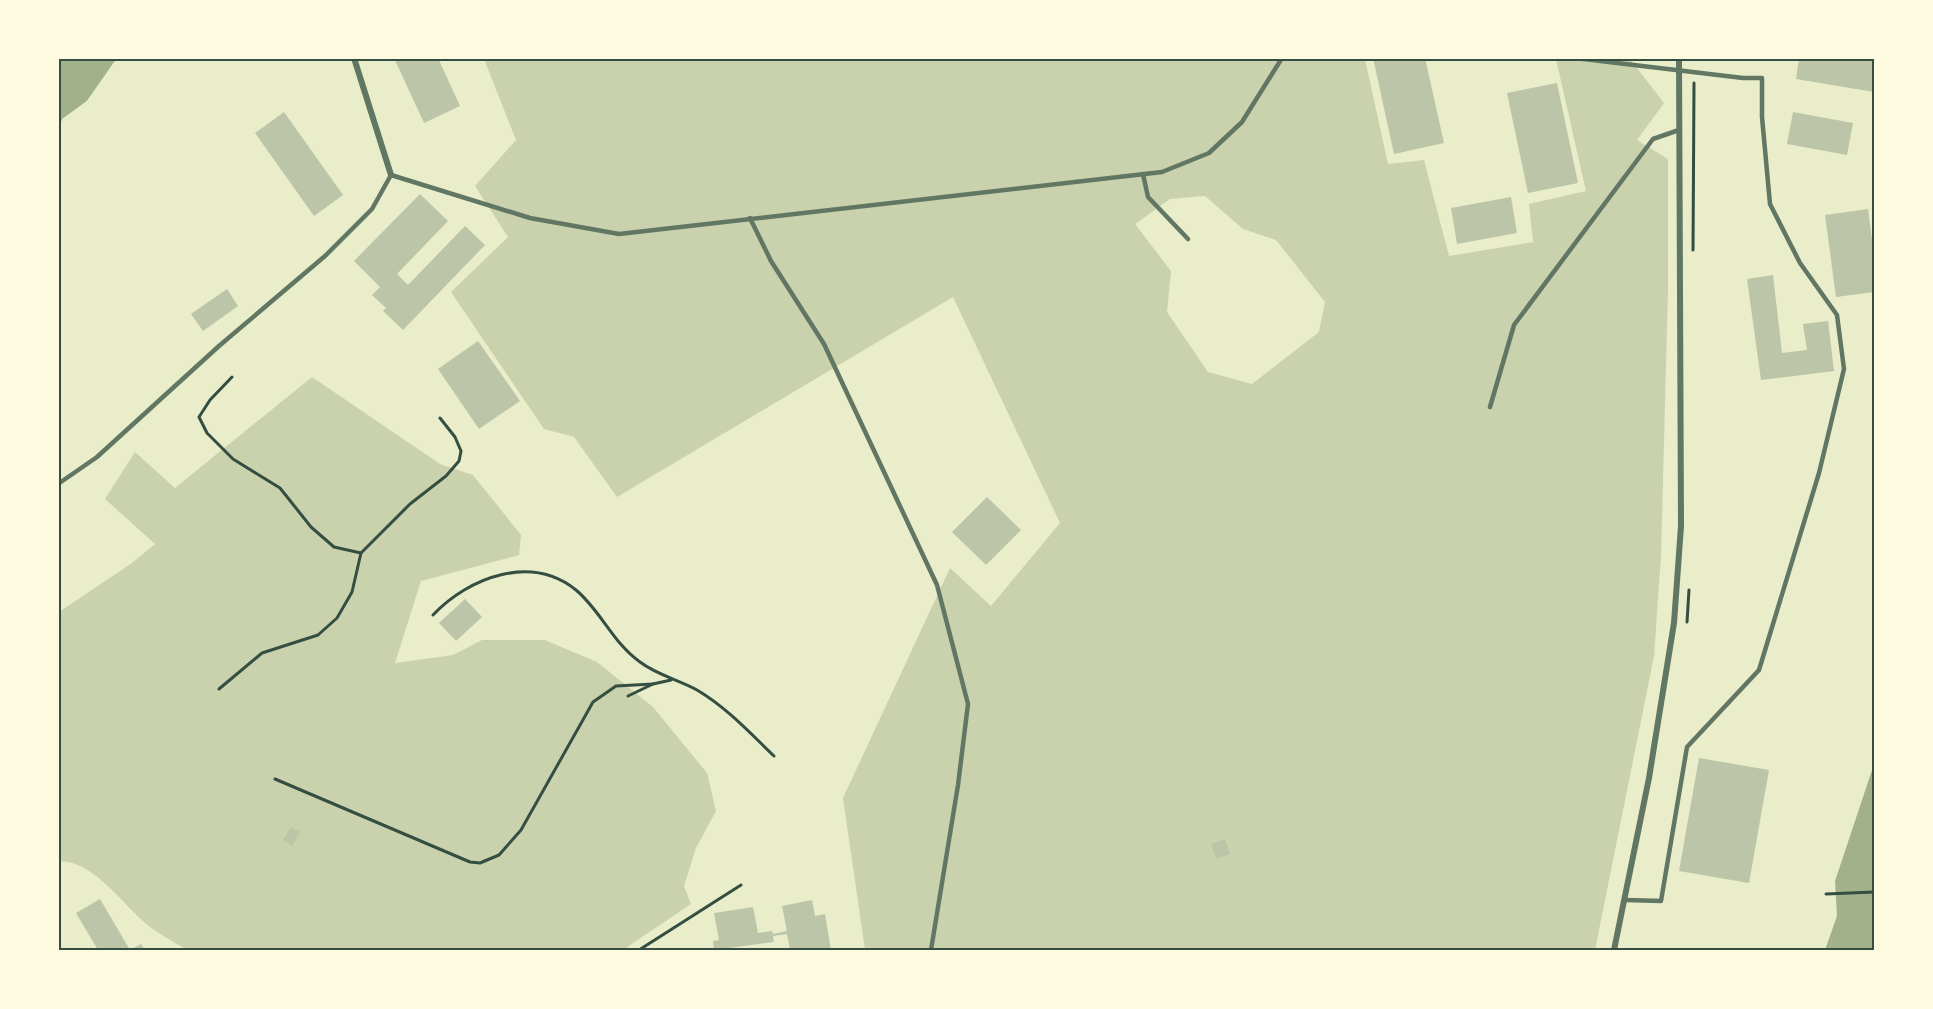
<svg xmlns="http://www.w3.org/2000/svg" width="1933" height="1009" font-family="'Public Sans',sans-serif">
  <rect width="100%" height="100%" fill="#e9edc9"/>
  <g fill="#cad2ad" fill-rule="evenodd">
    <path d="M484,59H1365L1388,164L1424,160L1449,256L1533,242L1529,204L1586,191L1556,59H1630L1664,103L1637,140L1668,159V290L1661,556L1654,656L1595,950H865L843,798L950,568L991,606L1060,523L953,297L617,497L574,437L544,429L451,292L508,237L475,186L516,140ZM1205,196L1243,229L1276,240L1325,302L1319,332L1252,384L1208,372L1167,312L1171,271L1135,224L1170,199Z"/>
    <path d="M312,377L440,464L473,475L521,535L519,555L421,581L395,663L453,655L482,640H545L597,662L653,707L707,773L716,811L696,848L684,886L691,904L623,950H187C173,941 156,933 144,922C120,901 93,861 59,861V612L132,563L155,544L105,499L135,452L175,488Z"/>
  </g>
  <g fill="#a3b18a">
    <path d="M59,59H117L87,101L63,119L59,129Z"/>
    <path d="M1874,764V950H1825L1837,916L1835,881Z"/>
  </g>
  <path fill="#e9edc9" d="M120,58L89,103L65,121L58,132L62,119L87,101L114,62Z"/>
  <g fill="#bcc5a7">
    <path d="M394,58H438L460,106L424,123Z"/>
    <path d="M1373,58H1425L1444,143L1394,154Z"/>
    <path d="M1799,58H1874V92L1796,79Z"/>
    <path d="M1557,83L1578,183L1528,193L1507,93Z"/>
    <path d="M284,112L343,195L314,216L255,133Z"/>
    <path d="M1793,112L1853,123L1847,155L1787,144Z"/>
    <path d="M420,194L448,221L397,274L408,285L465,226L485,245L403,330L383,311L386,308L372,295L380,287L354,261Z"/>
    <path d="M1511,197L1517,233L1457,244L1451,208Z"/>
    <path d="M1868,209L1874,255V292L1836,297L1825,215Z"/>
    <path d="M1773,275L1782,353L1807,350L1803,324L1828,321L1834,371L1761,380L1747,279Z"/>
    <path d="M227,289L238,306L203,331L191,314Z"/>
    <path d="M478,341L520,401L479,429L438,369Z"/>
    <path d="M987,497L1021,530L986,565L952,532Z"/>
    <path d="M465,599L482,617L456,641L439,623Z"/>
    <path d="M1699,758L1769,770L1749,883L1679,871Z"/>
    <path d="M291,827L300,832L292,846L283,840Z"/>
    <path d="M1225,839L1230,854L1216,859L1211,844Z"/>
    <path d="M100,899L130,950L141,944L145,950H98L76,913Z"/>
    <path d="M812,900L815,916L825,914L831,950H790L787,934L773,936L774,942L714,950L713,941L719,940L714,913L753,907L758,933L772,931L773,934L787,931L782,906Z"/>
  </g>
  <g fill="none" stroke-linecap="round" stroke-linejoin="round">
    <g stroke="#344e41" stroke-width="3">
      <path d="M1693,250L1694,83"/>
      <path d="M232,377L210,400L199,417L207,433L233,459L280,488L311,527L334,547L361,553"/>
      <path d="M433,615C469,577 531,554 576,590C601,611 613,643 640,662C657,675 679,680 697,690C726,707 750,733 774,756"/>
      <path d="M1687,622L1689,590"/>
      <path d="M219,689L262,653L318,635L337,618L352,592L361,553L410,504L446,476L459,461L461,451L455,437L440,418"/>
      <path d="M628,696L653,684L671,680"/>
      <path d="M275,779L470,862L480,863L499,855L521,830L593,702L616,686L653,684"/>
      <path d="M1826,894L1874,892"/>
      <path d="M639,950L741,885"/>
    </g>
    <g stroke="#617663" stroke-width="4.5">
      <path d="M1575,58L1743,78H1762V117L1770,204L1800,263L1837,315L1844,369L1819,473L1759,670L1687,747L1661,901L1626,900"/>
      <path d="M1143,174L1148,197L1188,239"/>
      <path d="M750,218L771,261L824,344L937,585L968,704L958,785L931,950"/>
      <path d="M1490,407L1514,325L1653,139L1679,130"/>
      <path d="M58,484L97,457L219,346L325,256L372,209L391,175L530,218L619,234L1162,172L1209,153L1242,122L1282,58"/>
    </g>
    <g stroke="#617663" stroke-width="6">
      <path d="M354,58L391,175"/>
      <path d="M1614,950L1649,778L1674,623L1681,526L1679,58"/>
    </g>
  </g>
  <rect width="1933" height="1009" fill="none" stroke="#fefae0" stroke-width="120"/>
  <rect x="60" y="60" width="1813" height="889" fill="none" stroke="#344e41" stroke-width="2"/>
</svg>
